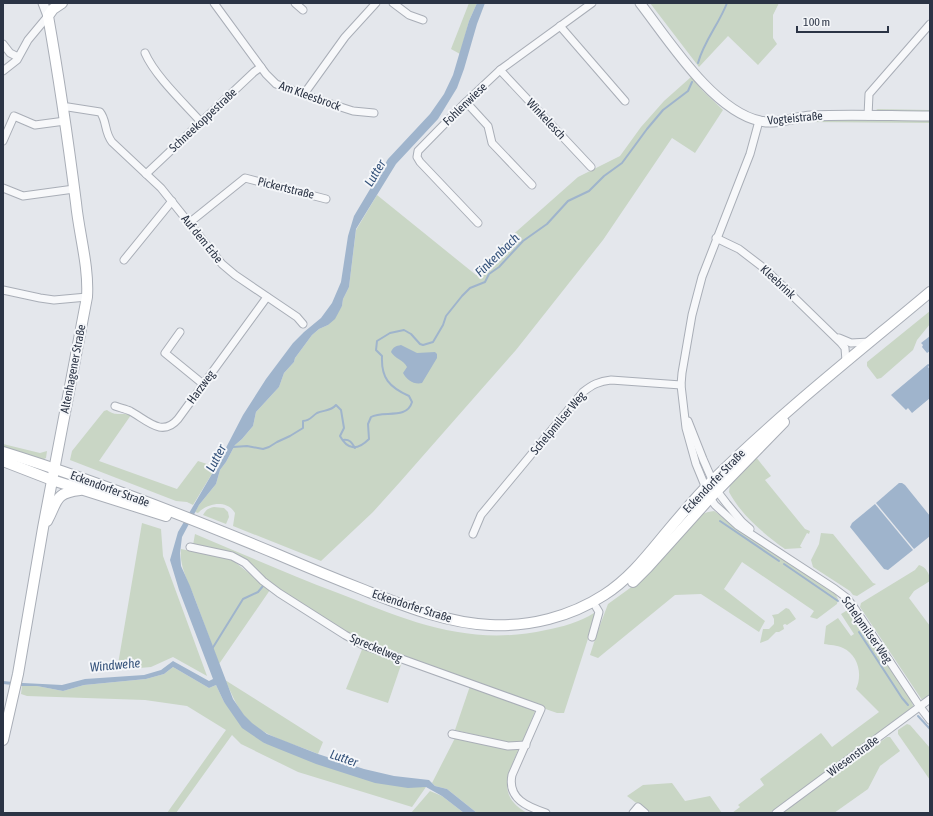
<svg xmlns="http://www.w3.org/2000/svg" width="933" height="816" font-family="'Asap Condensed',sans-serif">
  <rect width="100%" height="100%" fill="#e4e7ec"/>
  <g fill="#c9d6c5">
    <path d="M469,3H477L469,21L460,54L451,49Z"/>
    <path d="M650,3H779L773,15V38L777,44L758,65L728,36L699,67Z"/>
    <path d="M691,77L703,91L723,110L695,153L672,138L603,240L516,350L400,482L373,512L321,561L233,526L235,513C227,499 207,503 198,513L195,512L199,505L216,484L220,470L226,462L235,445L242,439L253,426L256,412L279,387L284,373L294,362L295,358L312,335L319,329L328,325L342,306L343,299L349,287L356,230L377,195L476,275L500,246L578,177L620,156L641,127L664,101Z"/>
    <path d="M876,109L930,110V111L881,112Z"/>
    <path d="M806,119L930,120V123L807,122Z"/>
    <path d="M930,311V324L917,340L913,350L881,378L877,379L867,366V362Z"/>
    <path d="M107,410C116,417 121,412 131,415L99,461L177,489L198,461L216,467L193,505L187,502L176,501L70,460L72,451L104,411Z"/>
    <path d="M3,444L40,453L47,451L46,458L42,460L3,450Z"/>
    <path d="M756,457L771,476L765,480L805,529L810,531L809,534L807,533L800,546L802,548L785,549C764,534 742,516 729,492L730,485Z"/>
    <path d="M214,507L224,508L228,512L229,517L226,524L203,515C206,510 208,508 214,507Z"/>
    <path d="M714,511L834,591L838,599L837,604L817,619L810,617L814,611L742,562L724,589L765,621L759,632L701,594L675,595L598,658L590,655L597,633L608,604L637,583L702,514L708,512Z"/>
    <path d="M142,523L161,529L163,556L207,676L173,657L151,667L117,670Z"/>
    <path d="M821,533L833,534L873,583L876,584L857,596L853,595L850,591L813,567L811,560L819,544Z"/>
    <path d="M195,534C243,554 290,575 338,593C409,621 468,647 546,630C562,627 580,622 594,613L596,614L564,713H557L367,646L286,596L265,579L246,559L193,545Z"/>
    <path d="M181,549L231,559L270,590L219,664C211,642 203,621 195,599C189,583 179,567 181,549Z"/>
    <path d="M919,565C926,567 930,574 930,581L914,591L909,598L930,626V694L922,700L860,607L861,603L915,570Z"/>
    <path d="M786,608L789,609L796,619L787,625L785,624L783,625L784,629L779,632H776L768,640L760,643L763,629H769L774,624V619L772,615L778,614Z"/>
    <path d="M846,611L854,613L911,700L914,708L770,813H732L740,807L738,805L764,785L760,779L821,733L832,747L879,712L856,689C863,674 858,655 843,648C837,645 830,645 824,644L826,626L838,618L851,636L854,634L841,614Z"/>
    <path d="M363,647L402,662L388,703L346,689Z"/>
    <path d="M173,667L209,688L216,685L224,702L264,743L426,787L412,807L298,772L241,744L232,735L176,813H167L226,730L187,706L145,700L27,696L21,694L22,686H37L63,691L84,685L146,679L164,674Z"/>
    <path d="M225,680L323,742L318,754C294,744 262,737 244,716C236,705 231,692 225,680Z"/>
    <path d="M470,686L536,709L522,743L514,744L455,730Z"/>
    <path d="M907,724L910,725L930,748V780L898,734V730Z"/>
    <path d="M887,737H890L900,751L880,766L868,789L834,813H782Z"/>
    <path d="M455,738L519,748C509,773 495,795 527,813H477L447,789L435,786L432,783Z"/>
    <path d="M672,783L685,801L710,796L722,813H654L647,811L627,796L643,785Z"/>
    <path d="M430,791L442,796L464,813H411Z"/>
  </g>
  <g fill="#9fb4cc">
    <path d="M477,3H485L477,24L464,69L457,88L438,119L396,164L356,229L349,287L343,299L342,306L335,319L328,325L319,329L312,335L295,358L294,362L284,373L279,387L256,412L253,426L242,439L235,445L226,462L220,470L216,484L199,505L182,537L180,553L181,566L190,586L233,699L244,715L252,723L267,734L318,754L364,769L394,776L429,780L435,786L447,789L477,813H464L442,796L426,787L408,788L375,783L316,764L264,743L242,728L224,702L216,685L209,688L173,667L164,674L146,679L84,685L63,691L37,686H22L3,684V681L23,683L62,685L85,679L144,675L161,670L173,661L209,681L213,679L179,590L170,560L178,532L216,467L243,415L266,379L293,343L304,332L321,318L332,303L341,282L348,236L354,216L388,159L430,114L444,94L453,75L469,21Z"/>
    <path d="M930,336V351L927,353L922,347L923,345L921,343Z"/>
    <path d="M401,345L417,353L435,352L437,354V358L422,383C414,385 407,380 403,373L407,367C404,360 395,359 391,352C393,347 396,346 401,345Z"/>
    <path d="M928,364L930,365L928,367L930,369V398L912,413L908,408L906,410L891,395Z"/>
    <path d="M899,483H902L905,485L930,516V536L914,549L876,503Z"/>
    <path d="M875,504L913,550L888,570L884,569L850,527L852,523Z"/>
  </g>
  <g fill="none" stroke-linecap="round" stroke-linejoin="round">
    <g stroke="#9fb4cc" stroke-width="2">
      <path d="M698,63C704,41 719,24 727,3"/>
      <path d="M343,440C350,439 352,443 355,448"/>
      <path d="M233,447L247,446L263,449L269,447L277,442L290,436L303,428V421C310,421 312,416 317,413C324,410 331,411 336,405L341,410L344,428L340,436C348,451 358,450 369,439L368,424L371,417C383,410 407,420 412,402L409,396C389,387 381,378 382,356L376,350L377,341L390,333L404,330L411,334L420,344L423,345L433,342L443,325L446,316L462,296L470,288L485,282L489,274L499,267L523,241L547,224L568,201L589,191L604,176L622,163L647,129L663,110L688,91L692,82"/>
      <path d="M720,521L779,561"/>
      <path d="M784,564L838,601"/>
      <path d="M859,632L902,698L908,705"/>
      <path d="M212,649L243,599L258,592L263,586"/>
      <path d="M918,716L930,729"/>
    </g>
    <defs>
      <g id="minor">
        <path d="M214,3L266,74L276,84L319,100L353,111L374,113"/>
        <path d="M295,3L303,10"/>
        <path d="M393,3L409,15L423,20"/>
        <path d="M560,26L625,101"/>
        <path d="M3,44L10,53L18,57"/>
        <path d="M145,53C155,76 184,103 201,122"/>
        <path d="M500,70L591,167"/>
        <path d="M3,71L17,60L28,40L48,16"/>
        <path d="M304,94L345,37L376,3"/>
        <path d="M466,102L488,126L492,143L532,185"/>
        <path d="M63,108L68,107L100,112C107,120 104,132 112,142L161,188L222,264L235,275L297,317L303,324"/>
        <path d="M868,116L869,94L930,24"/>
        <path d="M759,121L750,154L702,277L692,315L682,373L681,385L686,428L696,464L710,498L715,505L737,525L835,589L847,598L855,609L920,707L930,720"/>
        <path d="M3,141L14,116L35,125L65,121"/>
        <path d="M146,174L254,72L261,67"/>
        <path d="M3,188L23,196L74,189"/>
        <path d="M189,223L245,178L326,199"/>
        <path d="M478,223L420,162L417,157L418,151L466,102L500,70L592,3"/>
        <path d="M716,238L739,249L765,269L841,343L845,348L846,361"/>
        <path d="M124,260L172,201"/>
        <path d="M3,290L40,298L54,300L87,297"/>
        <path d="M180,332L165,353L203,384"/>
        <path d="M839,338L851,343L869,342"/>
        <path d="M115,406C120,408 126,409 130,411C147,420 162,438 178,419L267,297"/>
        <path d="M688,421L703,459L717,491L727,504L742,522L750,529"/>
        <path d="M473,534L481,515L583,392C592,385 599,381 611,380L681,385"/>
        <path d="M190,547L232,556L245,563L263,581L279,593L345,635L363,645L541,709L512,775C507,799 528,807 546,813"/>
        <path d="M592,637L599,612L596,607"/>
        <path d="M452,734L508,746L526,745"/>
        <path d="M633,813L638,807L645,813"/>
        <path d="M776,813L930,699"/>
      </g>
      <g id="tertiary">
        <path d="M43,3L48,16"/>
        <path d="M640,3C668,39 713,111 760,121C775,125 795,117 811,116C850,114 891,116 930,116"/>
      </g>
      <g id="secondary">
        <path d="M3,452C97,481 188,517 279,555C307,567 336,579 364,590C405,606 446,623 490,625C529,627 570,617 604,595C629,579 646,557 665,534C680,516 695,498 712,481C781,413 856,354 930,292"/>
        <path d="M3,461L52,480L166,516"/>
        <path d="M47,521C58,501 54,493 80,490"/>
        <path d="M633,582L648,567L710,498L784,422"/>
        <path d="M3,740L18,674L43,528L87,297C89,266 79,234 76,203C68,140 59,78 48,16L53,9L62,3"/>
      </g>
    </defs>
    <use href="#minor" stroke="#a9aeb7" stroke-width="9"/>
    <use href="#tertiary" stroke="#a9aeb7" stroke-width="11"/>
    <use href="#secondary" stroke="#a9aeb7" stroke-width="12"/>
    <use href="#minor" stroke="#f7f8fa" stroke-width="7"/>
    <use href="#tertiary" stroke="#f7f8fa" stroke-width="9"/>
    <use href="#secondary" stroke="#fff" stroke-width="10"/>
  </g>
  <g text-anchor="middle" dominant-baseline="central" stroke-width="4" stroke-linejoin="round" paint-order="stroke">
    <g font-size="12" fill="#2b3445" stroke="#f4f6f9">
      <text transform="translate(310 96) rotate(20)">Am Kleesbrock</text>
      <text transform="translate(465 104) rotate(-44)">Fohlenwiese</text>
      <text transform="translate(795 118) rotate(-5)">Vogteistraße</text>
      <text transform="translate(546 119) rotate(47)">Winkelesch</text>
      <text transform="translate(203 120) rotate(-43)">Schneekoppestraße</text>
      <text transform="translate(286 188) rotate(14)">Pickertstraße</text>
      <text transform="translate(202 239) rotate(51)">Auf dem Erbe</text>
      <text transform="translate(778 282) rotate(43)">Kleebrink</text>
      <text transform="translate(73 369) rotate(-79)">Altenhagener Straße</text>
      <text transform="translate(201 387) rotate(-54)">Harzweg</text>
      <text transform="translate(558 423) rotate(-50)">Schelpmilser Weg</text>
      <text transform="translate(714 481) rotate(-46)">Eckendorfer Straße</text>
      <text transform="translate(110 489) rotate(20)">Eckendorfer Straße</text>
      <text transform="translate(412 606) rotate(18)">Eckendorfer Straße</text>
      <text transform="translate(867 630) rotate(55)">Schelpmilser Weg</text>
      <text transform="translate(376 648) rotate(23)">Spreckelweg</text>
      <text transform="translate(853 756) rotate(-36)">Wiesenstraße</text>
    </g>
    <g font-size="13" font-style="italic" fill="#34527a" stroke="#f4f6f9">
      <text transform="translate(375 173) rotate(-59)">Lutter</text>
      <text transform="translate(497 255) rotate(-44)">Finkenbach</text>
      <text transform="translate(216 458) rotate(-62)">Lutter</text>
      <text transform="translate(115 665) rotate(-5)">Windwehe</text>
      <text transform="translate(344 758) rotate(19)">Lutter</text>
    </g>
  </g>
  <rect width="933" height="816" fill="none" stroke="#2b3445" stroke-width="8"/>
  <path d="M797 26v6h91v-6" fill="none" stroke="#2b3445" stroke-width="2"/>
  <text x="803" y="26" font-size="12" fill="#2b3445" stroke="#f4f6f9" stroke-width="3" paint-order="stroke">100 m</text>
</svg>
